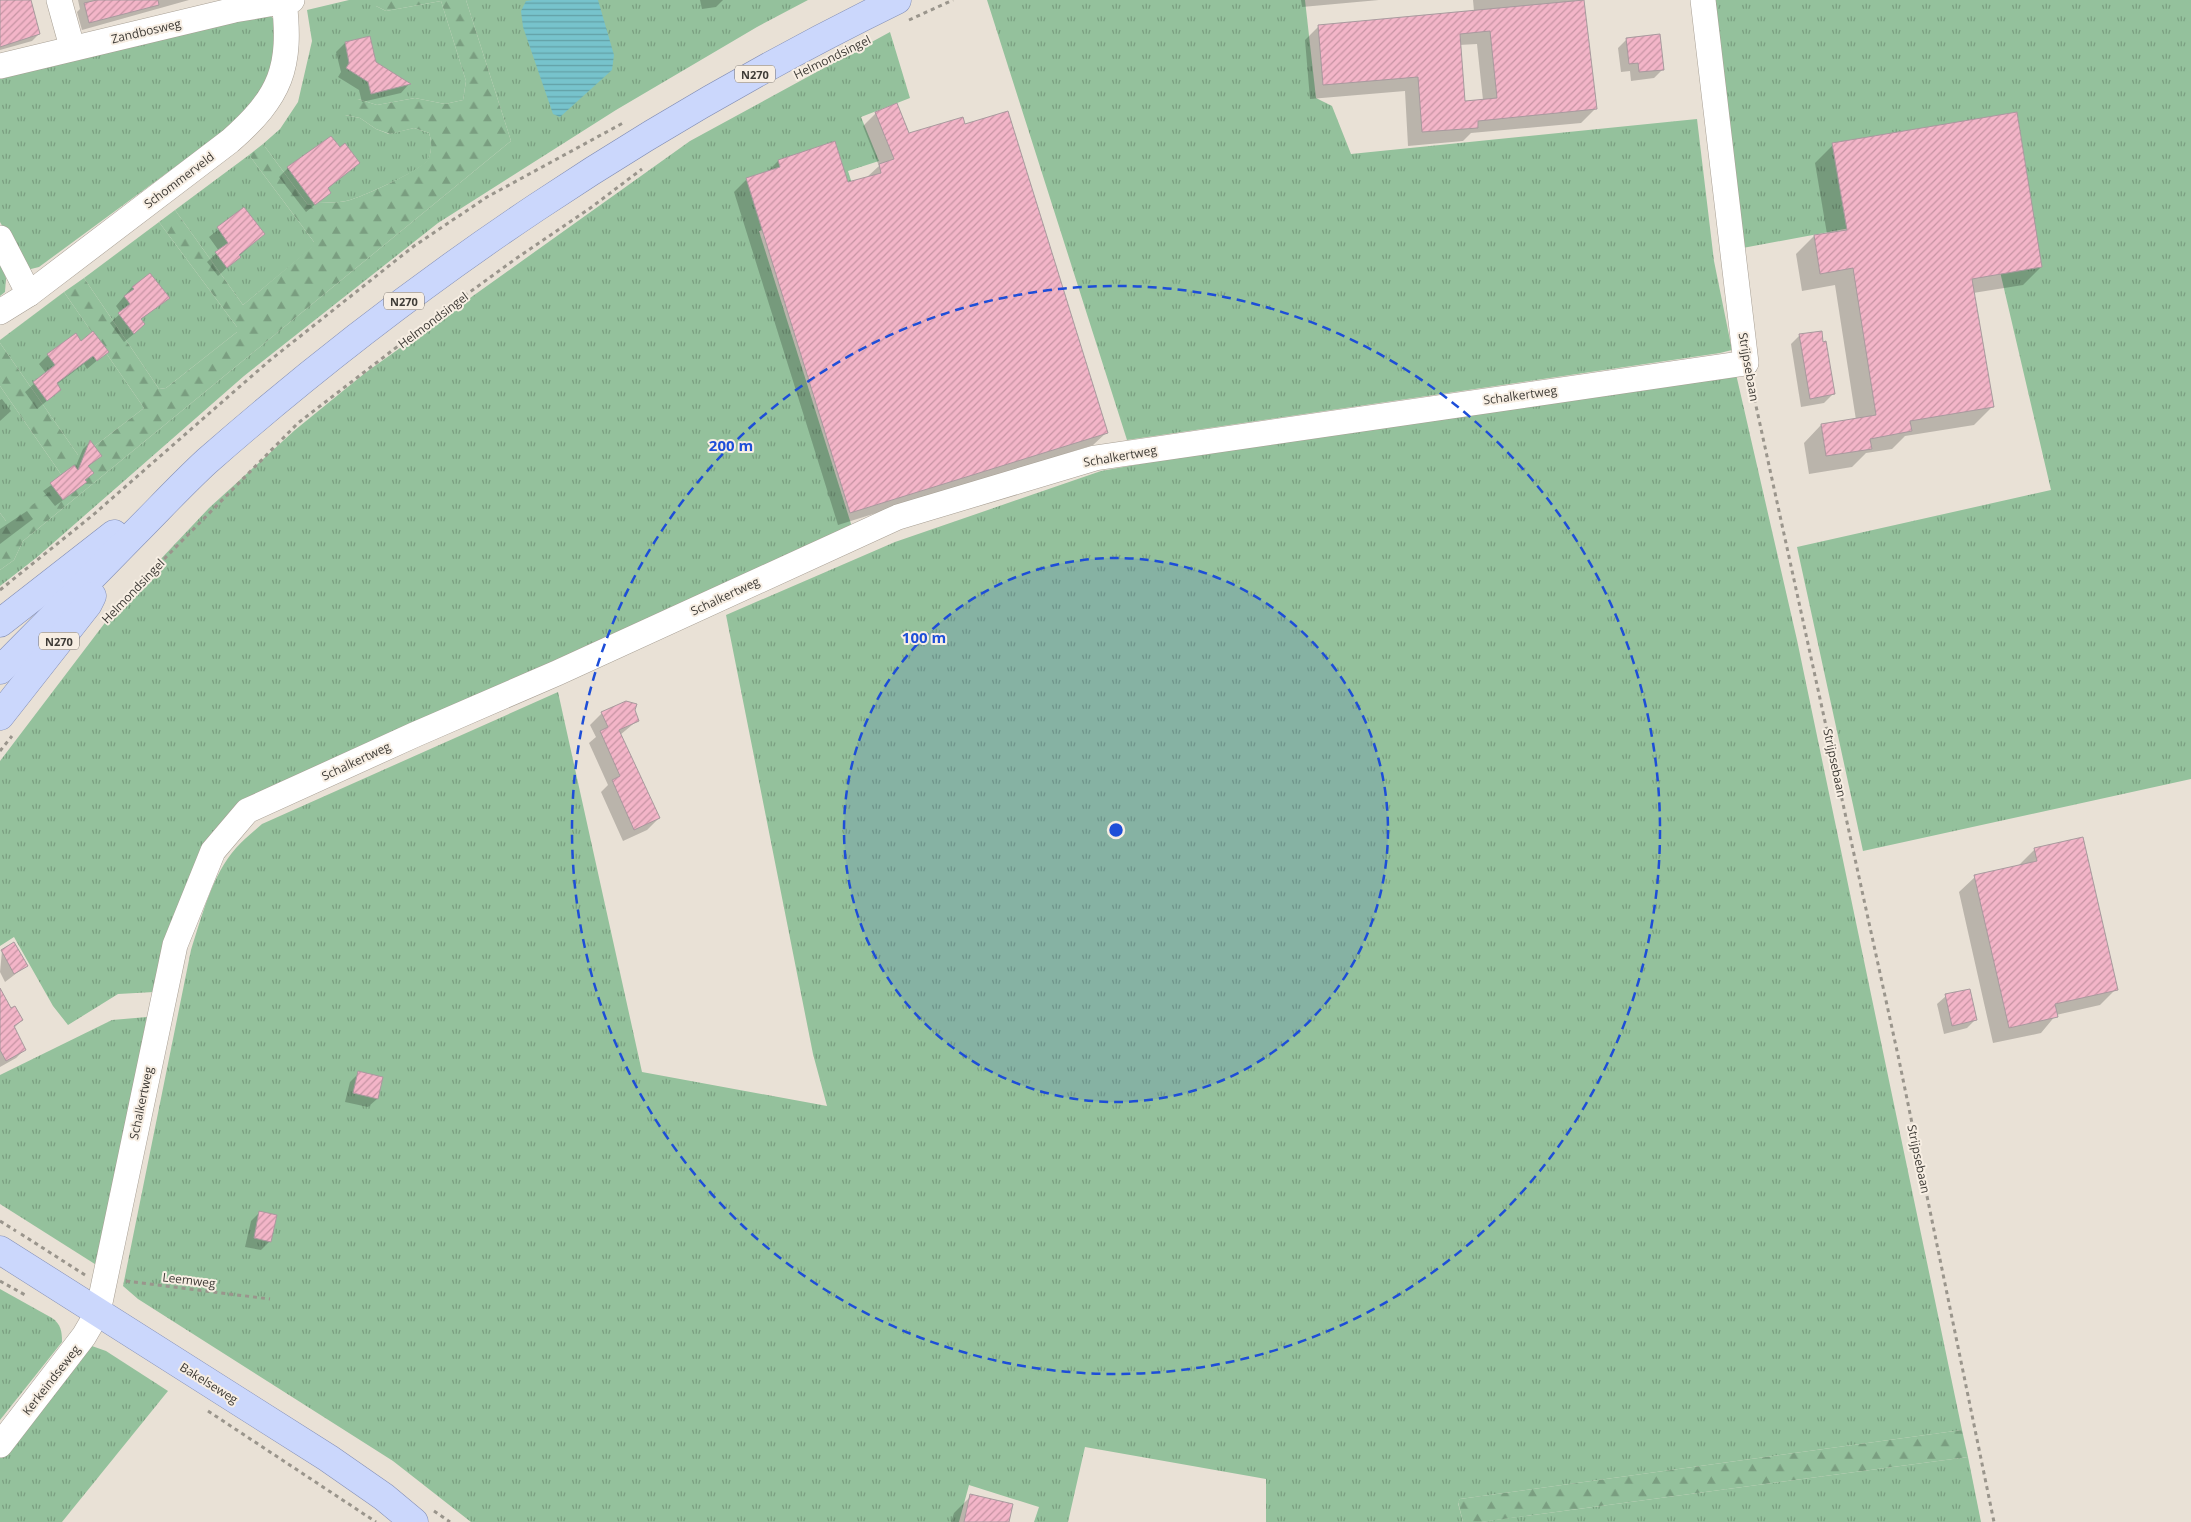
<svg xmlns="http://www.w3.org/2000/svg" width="2191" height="1522" font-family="'Open Sans',sans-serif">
  <defs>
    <pattern id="grass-tufts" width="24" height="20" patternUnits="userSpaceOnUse" patternTransform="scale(1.25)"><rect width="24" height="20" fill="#94c19c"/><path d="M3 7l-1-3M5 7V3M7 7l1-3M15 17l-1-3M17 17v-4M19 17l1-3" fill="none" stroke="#7a9e80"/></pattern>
    <pattern id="forest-firs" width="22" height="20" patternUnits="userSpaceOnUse" patternTransform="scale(1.25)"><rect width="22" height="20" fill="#94c19c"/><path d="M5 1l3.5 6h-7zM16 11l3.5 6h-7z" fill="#7a9e80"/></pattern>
    <pattern id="water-rules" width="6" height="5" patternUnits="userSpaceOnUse" patternTransform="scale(1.25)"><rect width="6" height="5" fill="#77c3cc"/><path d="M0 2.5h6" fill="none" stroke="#63a0a6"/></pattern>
    <pattern id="building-hatch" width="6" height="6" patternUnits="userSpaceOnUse" patternTransform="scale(1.25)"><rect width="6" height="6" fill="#f3b5c8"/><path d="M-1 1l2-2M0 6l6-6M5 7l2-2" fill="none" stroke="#c694a3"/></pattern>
  </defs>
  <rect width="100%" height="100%" fill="#e9e1d6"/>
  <g fill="url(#grass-tufts)">
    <path d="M349,0H376V6L386,11L441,1L466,81L463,100L445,104L415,98L377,105L358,99L345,115L360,118L376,129L389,134L414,128L429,133C432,141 432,152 428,160C422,170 364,196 350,200C336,204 322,201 308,205L263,144L280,129L298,102L312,41L307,10Z"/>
    <path d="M466,0H808L757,27L616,110L438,223L244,376L36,558L0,586V570L14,560L23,541L511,141Z"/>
    <path d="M987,0H1305L1316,98L1332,106L1351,154L1697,119L1714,261L1732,350L1720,353L1127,440Z"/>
    <path d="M1705,0H2191V779L1863,851L1797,547L2051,490L1984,203L1732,250Z"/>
    <path d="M267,12L280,26L272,71L255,101L228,128L39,267L27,270L0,222V79L51,64Z"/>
    <path d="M890,32L910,98L861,117L879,161L848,171L858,202L759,231L852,527L227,817L204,843L154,992L118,994L68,1025L53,1006L14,937L0,946V761L123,599L209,508L295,430L365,373L690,141Z"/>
    <path d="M249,155L314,242V246L243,305L175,210Z"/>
    <path d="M159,222L237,327V332L166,388L159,389L84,278Z"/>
    <path d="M0,262L6,278L5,292L0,296Z"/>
    <path d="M64,292L144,408L83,455H78L0,343V340Z"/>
    <path d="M1736,374L1797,640L1962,1430L1460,1499L1458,1503L1463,1522H1266V1479L1085,1447L1068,1522H1034L1039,1507L969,1485L959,1522H471L393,1461L138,1299L123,1286L191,950C202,916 212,875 236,848C244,839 253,832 262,824L558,692L642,1072L827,1106L813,1054L726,615L895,542L1101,471L1185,456Z"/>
    <path d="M0,386L65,480L64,482L11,522L6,521L0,513Z"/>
    <path d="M147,1017L98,1266L0,1204V1075L112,1020Z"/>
    <path d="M0,1289L52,1318C61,1324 62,1332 62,1342L0,1420Z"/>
    <path d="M89,1345L106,1351L168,1391L62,1522H0V1456Z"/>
    <path d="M1968,1457L1981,1522H1480Z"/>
  </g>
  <g fill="url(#forest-firs)">
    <path d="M376,0H466L511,141L23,541L14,560L0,570V513L6,521H11L65,480L0,386V343L78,455H83L144,408L64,292L84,278L159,389L166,388L237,332V327L159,222L175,210L243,305L313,246L314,242L249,155L263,144L308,205C322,201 337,204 350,200C364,196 422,170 428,159C432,152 432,141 429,133L414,128L390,134L376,129L360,118L345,115L342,111L341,102L358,99L377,105L415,98L445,104L463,100L466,81L441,1L386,11L376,6Z"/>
    <path d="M1962,1430L1968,1457L1481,1522H1463L1458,1502L1460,1499Z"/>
  </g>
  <path fill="url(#water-rules)" d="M533,0H598L614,55L612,70L560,117L553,114L523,27L521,11L526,1Z"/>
  <g fill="#0003" fill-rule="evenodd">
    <path d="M0,0H30L39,34L32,41L0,50Z"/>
    <path d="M78,0H189L82,30L77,12L80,9Z"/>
    <path d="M700,0H723L716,7L702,9Z"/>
    <path d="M1301,0H1379L1302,7Z"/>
    <path d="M1473,0H1583L1595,109L1581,123L1471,133L1463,141L1408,146L1405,91L1310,99L1305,40L1319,26L1474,11ZM1477,44L1483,100L1464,102L1459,45Z"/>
    <path d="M369,37L375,63L409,84L401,93L362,102L359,90L338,77L341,72L336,52L345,43Z"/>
    <path d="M1627,39L1663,69L1654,78L1631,81L1630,71L1621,72L1618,48Z"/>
    <path d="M876,113L908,134L1106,433L1093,445L838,525L734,192L747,179L766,173L778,161L848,184L866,178L879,166L863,126Z"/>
    <path d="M1833,145L2041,267L2023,285L1973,293L1992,407L1974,425L1905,436L1892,449L1866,453L1852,467L1809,474L1804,443L1821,425L1856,420L1835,285L1802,291L1796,254L1814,236L1827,234L1815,163Z"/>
    <path d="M339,149L359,163L327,189L330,192L306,212L279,177L288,168Z"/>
    <path d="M244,209L263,234L218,276L207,262L219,251L209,237Z"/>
    <path d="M150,274L169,298L140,320L135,333L124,342L110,323L121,313L116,306L132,287Z"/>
    <path d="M1800,335L1833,394L1824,403L1801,407L1791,344Z"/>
    <path d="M107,352L87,369L84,364L56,385L60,390L37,409L25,392L46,373L39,364L48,355Z"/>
    <path d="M2,399L11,411L0,421V400Z"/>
    <path d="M90,442L100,456L88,467L92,473L78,489L55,506L43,491L75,468L83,449Z"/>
    <path d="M27,511L33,519L0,544V529Z"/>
    <path d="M602,713L638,720L620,735L659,818L647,830L623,841L601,792L608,785L589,743L596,737L590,725Z"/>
    <path d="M2035,849L2116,989L2100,1005L2056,1015L2041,1033L1993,1043L1959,892L1975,877L2019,865Z"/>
    <path d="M2,951L26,966L5,982L0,972Z"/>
    <path d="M0,991L11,1010L22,1020L14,1028L25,1049L16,1058L0,1067Z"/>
    <path d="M1946,996L1976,1019L1967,1028L1944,1034L1937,1004Z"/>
    <path d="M359,1073L382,1078L377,1099L368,1107L345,1102L350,1082Z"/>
    <path d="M260,1212L270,1241L261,1250L245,1247L251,1221Z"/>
    <path d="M971,1496L1008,1522H951L954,1513Z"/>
  </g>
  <g fill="url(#building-hatch)" stroke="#a89a9e" fill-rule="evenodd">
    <path d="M0,0H31L40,34L0,47Z"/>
    <path d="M97,0H158L159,5L89,23L84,3Z"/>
    <path d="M1584,0L1597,109L1478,121V128L1422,132L1418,77L1323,85L1318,25ZM1490,31L1497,98L1465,101L1460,34Z"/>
    <path d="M1660,34L1664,70L1639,72L1638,63L1629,64L1626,38Z"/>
    <path d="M370,36L376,62L411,84L371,94L368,82L346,68L349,63L345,42Z"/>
    <path d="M897,103L909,133L963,117L965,124L1008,111L1108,433L850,513L746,178L780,167L778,160L835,141L848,182L881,173L879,164L894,159L875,112Z"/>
    <path d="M2017,112L2042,267L1972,279L1994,407L1910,421L1912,431L1870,439L1872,449L1826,456L1821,424L1876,415L1853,268L1820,274L1814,235L1847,230L1832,143Z"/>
    <path d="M331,136L340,147L345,143L360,163L328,188L331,193L315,205L287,167Z"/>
    <path d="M244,207L265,234L239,255L241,257L227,268L215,252L228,243L217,227Z"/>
    <path d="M150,273L170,298L141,319L145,324L134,334L118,313L130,304L124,296L134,289L132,287Z"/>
    <path d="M93,331L109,352L97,361L93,356L57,383L61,390L47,401L33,382L55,365L47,354L76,333L81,341Z"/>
    <path d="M1822,331L1823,342L1826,341L1835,394L1810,399L1799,334Z"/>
    <path d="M90,440L102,456L88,466L94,473L85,480L87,482L63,500L50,483L74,465L78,470Z"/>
    <path d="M626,701L637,704L635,710L639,721L619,730L660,818L634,830L612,780L620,776L600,731L608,727L601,712Z"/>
    <path d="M2083,837L2118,990L2055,1004L2058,1017L2009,1028L1974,875L2037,861L2034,848Z"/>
    <path d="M14,942L28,966L14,974L1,950Z"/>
    <path d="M0,988L11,1008L15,1006L23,1020L14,1026L26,1050L6,1061L0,1050Z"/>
    <path d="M1970,989L1977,1020L1952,1026L1945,994Z"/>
    <path d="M358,1071L383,1077L378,1099L353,1093Z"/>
    <path d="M259,1211L277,1215L271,1242L254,1238Z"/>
    <path d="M970,1494L1013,1504L1009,1522H964Z"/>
  </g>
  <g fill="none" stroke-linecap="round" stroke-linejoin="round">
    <defs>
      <g id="minor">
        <path d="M59,0L72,47"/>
        <path d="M0,66L234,10L292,0"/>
        <path d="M0,238L29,294"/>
        <path d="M0,312L29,294L230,141C281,96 292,68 284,0"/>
        <path d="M0,1445L84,1336L98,1312L175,945L213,851L247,811L414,735L557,673L898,517L1095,458L1746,363L1703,0"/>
      </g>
      <g id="major">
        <path d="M0,623L114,534"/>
        <path d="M0,670C45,625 90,579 135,533C159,509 182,484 207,461C419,275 644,124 897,0"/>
        <path d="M0,716L88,604L92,596"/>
        <path d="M0,1250L328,1458L384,1497L414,1522"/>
      </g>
    </defs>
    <use href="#minor" stroke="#a79f94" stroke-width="26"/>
    <use href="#major" stroke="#838fb6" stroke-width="29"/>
    <g stroke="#9a958c" stroke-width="3" stroke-dasharray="4 4" stroke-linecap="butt">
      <path d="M909,20L953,0"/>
      <path d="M1751,383L1899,1060L1994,1522"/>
      <path d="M0,590L93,515L269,361L414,246L487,197L623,123"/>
      <path d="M108,616L298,423L441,313L514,260L589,209L642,169"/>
      <path d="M0,751L12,736"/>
      <path d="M0,1221L16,1231"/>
      <path d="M21,1234L85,1275"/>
      <path d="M0,1281L27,1296"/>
      <path d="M126,1281L270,1299"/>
      <path d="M208,1411L376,1522"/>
      <path d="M434,1511L450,1522"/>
    </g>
    <use href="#minor" stroke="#fff" stroke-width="25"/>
    <use href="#major" stroke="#cbd7fc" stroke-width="28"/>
  </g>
  <circle cx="1116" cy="830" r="272" fill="#1d4ed8" fill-opacity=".12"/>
  <g fill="none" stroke="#1d4ed8" stroke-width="2.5" stroke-dasharray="9 6">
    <circle cx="1116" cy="830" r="272"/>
    <circle cx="1116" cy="830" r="544"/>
  </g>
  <g text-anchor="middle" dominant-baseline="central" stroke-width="4" stroke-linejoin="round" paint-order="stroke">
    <g fill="#f7eee3" stroke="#76716b" stroke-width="1">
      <rect x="735" y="65.5" width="40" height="17" rx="4"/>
      <rect x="384" y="292.5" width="40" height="17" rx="4"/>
      <rect x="39" y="632.5" width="40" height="17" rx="4"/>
    </g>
    <g font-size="11" font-weight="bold" fill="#3f3c37">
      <text x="755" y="74">N270</text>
      <text x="404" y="301">N270</text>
      <text x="59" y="641">N270</text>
    </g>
    <g font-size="12" fill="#3f3c37" stroke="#f7eee3">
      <text transform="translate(146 31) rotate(-13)">Zandbosweg</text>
      <text transform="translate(832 57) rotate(-26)">Helmondsingel</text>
      <text transform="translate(179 180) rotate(-37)">Schommerveld</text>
      <text transform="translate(433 320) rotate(-37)">Helmondsingel</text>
      <text transform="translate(1749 367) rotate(80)">Strijpsebaan</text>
      <text transform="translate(1520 395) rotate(-8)">Schalkertweg</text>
      <text transform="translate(1120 456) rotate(-10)">Schalkertweg</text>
      <text transform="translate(133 591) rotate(-46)">Helmondsingel</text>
      <text transform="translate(725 596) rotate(-25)">Schalkertweg</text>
      <text transform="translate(356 761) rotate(-25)">Schalkertweg</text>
      <text transform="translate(1835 763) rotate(78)">Strijpsebaan</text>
      <text transform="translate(141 1103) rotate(-78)">Schalkertweg</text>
      <text transform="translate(1919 1159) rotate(78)">Strijpsebaan</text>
      <text transform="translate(189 1280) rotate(7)">Leemweg</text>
      <text transform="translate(51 1380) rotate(-52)">Kerkeindseweg</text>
      <text transform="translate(209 1383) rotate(32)">Bakelseweg</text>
    </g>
  </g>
  <circle cx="1116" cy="830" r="8" fill="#1d4ed8" stroke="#f7eee3" stroke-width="2.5"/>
  <g font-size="15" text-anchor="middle" font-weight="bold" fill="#1d4ed8" stroke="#f7eee3" stroke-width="4" stroke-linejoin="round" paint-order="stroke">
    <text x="731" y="451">200 m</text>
    <text x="924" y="643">100 m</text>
  </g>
</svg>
